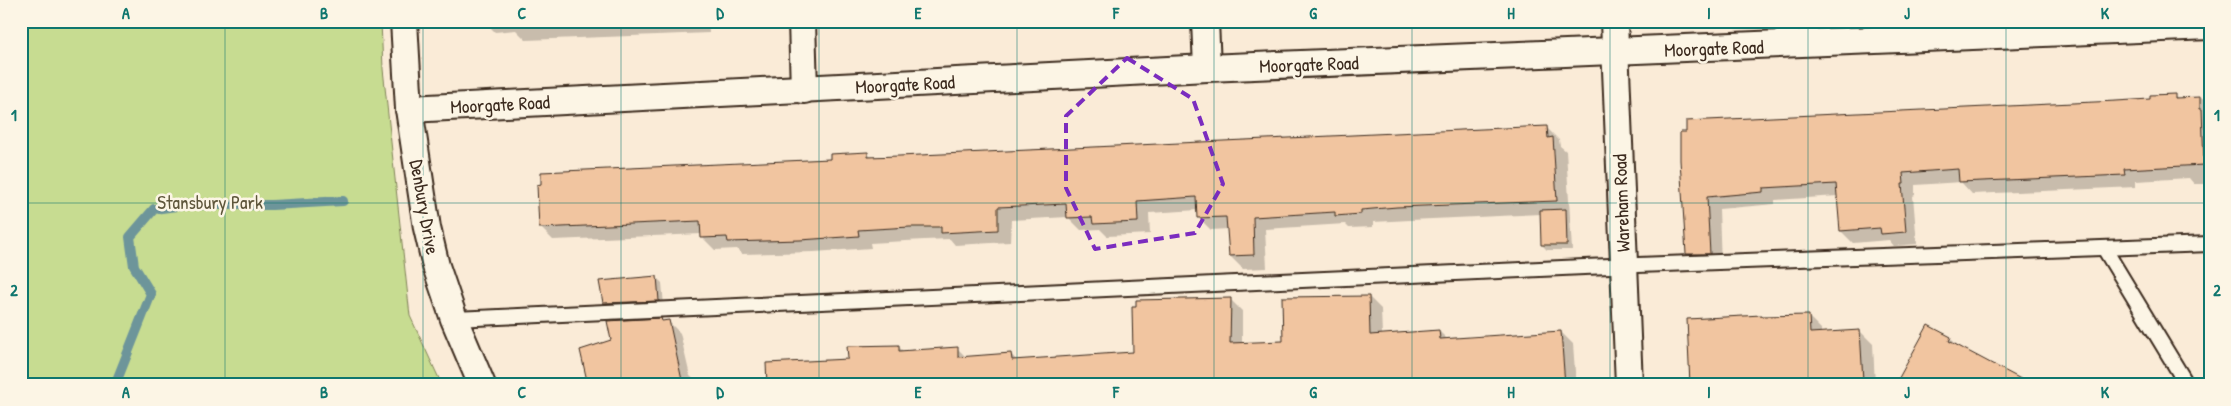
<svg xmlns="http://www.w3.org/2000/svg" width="2231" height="406" font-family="'Patrick Hand',sans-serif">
  <rect width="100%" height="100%" fill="#faebd7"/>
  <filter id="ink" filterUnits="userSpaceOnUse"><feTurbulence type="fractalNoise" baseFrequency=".02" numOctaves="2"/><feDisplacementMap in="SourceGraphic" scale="10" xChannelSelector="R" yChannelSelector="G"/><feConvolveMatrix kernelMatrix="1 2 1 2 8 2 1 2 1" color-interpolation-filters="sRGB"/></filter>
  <g filter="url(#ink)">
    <path fill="#c7dc91" stroke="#818358" d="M21,21H381L383,69L410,316L442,385H21Z"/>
    <g fill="#0003">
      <path d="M484,21H708L709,33L526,40L516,30L495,32Z"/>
      <path d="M925,21H974L927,23Z"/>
      <path d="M2174,95L2179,99L2210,98V192L2209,184H2194L2189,178L2136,181V187L1972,194L1961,182L1915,185V195L1913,196L1917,244L1894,246L1889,240L1853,243L1841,231L1838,196L1775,200V204L1719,209L1721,265L1700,266L1687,254L1682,160L2152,100Z"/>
      <path d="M1547,128L1559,140L1560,146L1566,151L1572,250H1547L1542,245V214L1410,220L1373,222V227L1349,228L1345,224L1265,229L1267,268L1243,269L1230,256L1228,229L1211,230L1198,217V210L1149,213L1150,234L1107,236L1100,229L1081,230L1068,217L1011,220L1010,242L955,245L950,239L924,240L870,243L871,248L814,252L742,254L737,249L715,250L702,237V234L553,240L540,227L867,153L872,158Z"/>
      <path d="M656,277L662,283L664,306L610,308L605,303Z"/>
      <path d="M1369,297L1381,309L1382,335L1439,331L1447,339L1561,332L1573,344L1576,385H739L758,380L814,377L849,360L898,346L904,352L957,348L967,358L1011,354L1017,361L1135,353L1230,299L1242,311V344L1284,342Z"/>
      <path d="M1808,316L1821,329V333L1860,331L1873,344L1875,385H1691L1688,320L1714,317Z"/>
      <path d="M668,321L680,333L690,376L700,385H589L613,341L609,322Z"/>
      <path d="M1950,338L1960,348L2032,385H1896Z"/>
    </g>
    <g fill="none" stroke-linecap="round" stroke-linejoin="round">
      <path stroke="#6d959a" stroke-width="10" d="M115,385L151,294L134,266L130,237L154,209L184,205H272L343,201"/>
    </g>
    <g fill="#f1c5a0" stroke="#3b2a1e">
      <path d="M2175,94V98L2200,97V109H2202L2204,165L2124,169L2125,175L1959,182L1958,169L1903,173L1904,184H1902L1906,232L1881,234L1880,228L1840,231L1836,184L1763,188V192L1707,197L1710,254H1686L1680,160V132H1686V121L2116,101L2150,99V95Z"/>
      <path d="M1547,126L1548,138L1553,137L1557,201L1397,207L1361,210V214L1335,216V212L1253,217L1254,255L1229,256L1226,217L1197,218L1196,197L1137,201L1138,222L1093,224L1092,217L1067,218L1066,204L998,207V230L941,233V227H910L858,230L859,236L800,240L728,242L727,237L701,238L700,221L539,228L537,185L541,184V172L830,159V154L868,152V157L899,156Z"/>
      <path d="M1566,209L1567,245H1541L1540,210Z"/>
      <path d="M657,276L659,301L603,303L599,281Z"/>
      <path d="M1369,296L1370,335L1439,330L1440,339L1561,331L1565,385H767L766,363L848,359L847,346L899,345V351L958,347V357L1011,353L1012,360L1133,352L1132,307H1136V300L1231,298L1230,343L1283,341L1282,297Z"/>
      <path d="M1762,315V316L1809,315L1810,333L1860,330L1863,381L1836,383L1835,379L1739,385H1690L1687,319Z"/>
      <path d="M661,318L662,321L669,320L683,385H588L580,350L611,340L607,321Z"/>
      <path d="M1928,325L1951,337L1949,341L2032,385H1895Z"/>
    </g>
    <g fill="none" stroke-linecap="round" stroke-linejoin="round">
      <defs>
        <g id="lane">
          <path d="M2104,248L2187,385"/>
          <path d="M454,319L1584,267L2210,244"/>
        </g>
        <g id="street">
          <path d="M404,21L409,109L427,228L436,266L454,319L482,385"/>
          <path d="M802,21L804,90"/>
          <path d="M1205,21L1207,68"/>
          <path d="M1614,21L1629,385"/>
          <path d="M409,109L1207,68L2210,26"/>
        </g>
      </defs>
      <use href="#lane" stroke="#3b2a1e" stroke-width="18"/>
      <use href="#street" stroke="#3b2a1e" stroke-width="30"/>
      <use href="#lane" stroke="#fcf5e5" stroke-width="14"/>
      <use href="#street" stroke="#fcf5e5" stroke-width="26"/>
    </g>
  </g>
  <path fill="none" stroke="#7b2cbf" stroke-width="4" stroke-dasharray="10 6" stroke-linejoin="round" d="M1127,58L1193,99L1223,184L1195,233L1095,249L1066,188V116Z"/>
  <path fill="none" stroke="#0f766e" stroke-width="1" stroke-opacity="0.55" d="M225,21V385M423,21V385M621,21V385M819,21V385M1017,21V385M1214,21V385M1412,21V385M1610,21V385M1808,21V385M2006,21V385M21,203H2210"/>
  <g text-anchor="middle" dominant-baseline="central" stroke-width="5" stroke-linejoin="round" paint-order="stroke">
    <g font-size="19" fill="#3b2a1e" stroke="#fcf5e5">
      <text transform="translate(1714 48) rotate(-2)">Moorgate Road</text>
      <text transform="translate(1309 64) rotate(-2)">Moorgate Road</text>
      <text transform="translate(905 84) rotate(-3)">Moorgate Road</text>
      <text transform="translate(500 104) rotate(-3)">Moorgate Road</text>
      <text transform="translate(1621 203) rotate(-92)">Wareham Road</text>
      <text transform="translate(425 207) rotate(80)">Denbury Drive</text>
    </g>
    <g font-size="19" fill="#5e563b" stroke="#fcf5e5">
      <text x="210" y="202">Stansbury Park</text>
    </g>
  </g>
  <rect width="2231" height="406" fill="none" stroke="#fcf5e5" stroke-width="55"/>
  <rect x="28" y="28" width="2176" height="350" fill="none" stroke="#0f766e" stroke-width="2"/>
  <g font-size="16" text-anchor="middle" font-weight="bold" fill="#0f766e">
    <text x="126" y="19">A</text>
    <text x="324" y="19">B</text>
    <text x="522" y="19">C</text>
    <text x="720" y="19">D</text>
    <text x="918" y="19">E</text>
    <text x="1116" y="19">F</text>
    <text x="1313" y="19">G</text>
    <text x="1511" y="19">H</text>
    <text x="1709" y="19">I</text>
    <text x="1907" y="19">J</text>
    <text x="2105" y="19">K</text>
    <text x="14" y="121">1</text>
    <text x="2217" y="121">1</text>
    <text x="14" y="296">2</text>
    <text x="2217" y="296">2</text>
    <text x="126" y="398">A</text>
    <text x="324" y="398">B</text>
    <text x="522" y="398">C</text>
    <text x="720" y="398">D</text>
    <text x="918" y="398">E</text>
    <text x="1116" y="398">F</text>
    <text x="1313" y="398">G</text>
    <text x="1511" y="398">H</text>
    <text x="1709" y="398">I</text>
    <text x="1907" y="398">J</text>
    <text x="2105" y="398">K</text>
  </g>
</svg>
